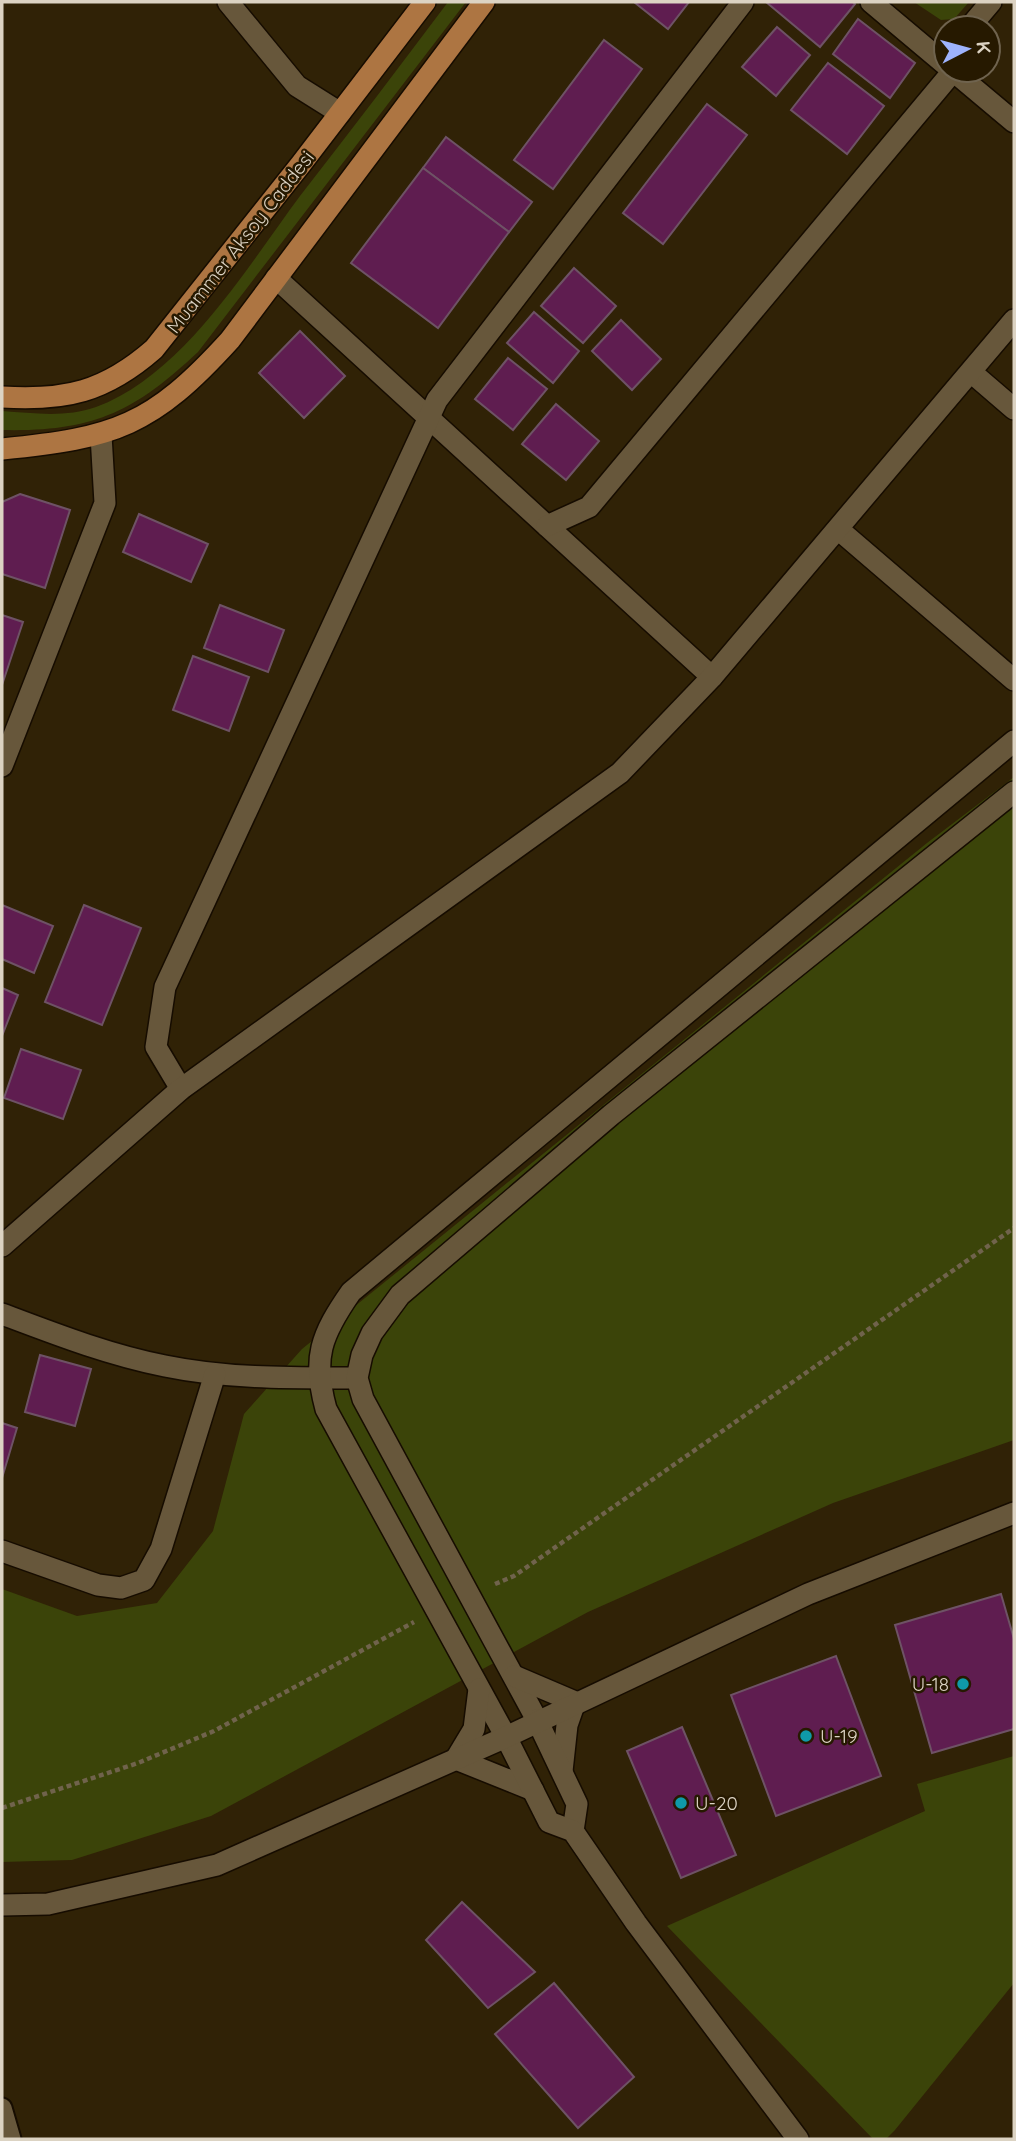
<svg xmlns="http://www.w3.org/2000/svg" width="1016" height="2141" font-family="Quicksand,sans-serif">
  <rect width="100%" height="100%" fill="#302206"/>
  <g fill="#3b4409">
    <path d="M448,2H466L198,352C133,413 92,432 2,430V411C33,413 65,418 96,407C183,375 247,267 300,196C350,132 399,67 448,2Z"/>
    <path d="M914,2H969L954,19L941,20Z"/>
    <path d="M1014,777V1440L833,1503L588,1612L211,1816L72,1860L2,1862V1589L77,1616L157,1603L213,1531L244,1414L302,1349L927,843Z"/>
    <path d="M1014,1756V1983L895,2130L886,2139H873L667,1926L925,1811L917,1784Z"/>
  </g>
  <g fill="#5f1d50" stroke="#6e5265" stroke-width="2">
    <path d="M634,2H689L668,29Z"/>
    <path d="M766,2H853L855,4L820,47Z"/>
    <path d="M858,19L915,63L890,98L833,54Z"/>
    <path d="M777,27L810,55L776,96L742,67Z"/>
    <path d="M604,40L642,69L553,189L514,160Z"/>
    <path d="M828,63L884,106L847,154L791,110Z"/>
    <path d="M707,104L747,135L663,244L623,213Z"/>
    <path d="M446,137L532,202L509,232L423,168Z"/>
    <path d="M423,168L509,232L438,328L351,263Z"/>
    <path d="M574,268L616,306L583,343L541,306Z"/>
    <path d="M534,312L579,351L553,383L507,343Z"/>
    <path d="M621,320L661,359L632,390L592,351Z"/>
    <path d="M300,331L345,376L304,418L259,373Z"/>
    <path d="M508,358L547,389L513,430L475,399Z"/>
    <path d="M556,404L599,441L566,480L522,444Z"/>
    <path d="M20,494L70,510L45,588L2,574V502Z"/>
    <path d="M139,514L208,544L191,582L123,552Z"/>
    <path d="M220,605L284,630L268,672L204,648Z"/>
    <path d="M2,615L23,622L2,685Z"/>
    <path d="M193,656L249,677L229,731L173,710Z"/>
    <path d="M2,905L53,926L34,973L2,959Z"/>
    <path d="M84,905L141,928L102,1025L45,1002Z"/>
    <path d="M2,988L18,995L2,1036Z"/>
    <path d="M21,1049L81,1070L63,1119L4,1098Z"/>
    <path d="M40,1355L91,1369L75,1426L25,1412Z"/>
    <path d="M2,1423L17,1428L2,1478Z"/>
    <path d="M1001,1594L1014,1639V1729L932,1753L895,1625Z"/>
    <path d="M836,1656L881,1776L776,1816L731,1695Z"/>
    <path d="M682,1727L736,1855L681,1878L627,1751Z"/>
    <path d="M462,1902L535,1972L488,2008L426,1940Z"/>
    <path d="M554,1983L634,2077L578,2128L495,2034Z"/>
  </g>
  <g fill="none" stroke-linecap="round" stroke-linejoin="round">
    <defs>
      <path id="lane" d="M2,2108L11,2139"/>
      <g id="street">
        <path d="M228,2L297,86L340,113"/>
        <path d="M871,2L946,65"/>
        <path d="M969,28L991,2"/>
        <path d="M952,70L1014,122"/>
        <path d="M276,278L712,677"/>
        <path d="M971,372L1014,409"/>
        <path d="M547,526L589,507L954,70"/>
        <path d="M838,529L1014,680"/>
        <path d="M2,766L105,503L101,435"/>
        <path d="M181,1089L156,1047L165,987L437,400L743,2"/>
        <path d="M2,1246L181,1089L620,773L712,677L1014,320"/>
        <path d="M2,1314C55,1334 109,1355 165,1366C228,1379 294,1378 357,1378"/>
        <path d="M2,1551L98,1585L121,1588L144,1580L161,1549L215,1374"/>
        <path d="M537,1720L363,1399L357,1378L362,1355L372,1333L400,1295L611,1115L1014,792"/>
        <path d="M506,1737L326,1409C312,1358 321,1335 351,1292L1014,741"/>
      </g>
      <g id="secondary">
        <path d="M514,1676L575,1702L567,1725L562,1771"/>
        <path d="M479,1689L474,1729L456,1759L533,1790"/>
        <path d="M537,1720L577,1804L573,1831"/>
        <path d="M506,1737L549,1822L573,1831L636,1923L798,2139"/>
        <path d="M2,1905L48,1904L217,1865L506,1737L808,1594L1014,1513"/>
      </g>
      <g id="primary">
        <path d="M2,397C65,401 105,392 154,349L301,164L425,2"/>
        <path d="M2,449C115,438 152,426 230,340L484,2"/>
      </g>
    </defs>
    <use href="#lane" stroke="#160c00" stroke-width="23"/>
    <use href="#street" stroke="#160c00" stroke-width="24"/>
    <use href="#secondary" stroke="#160c00" stroke-width="24"/>
    <use href="#primary" stroke="#160c00" stroke-width="24"/>
    <g stroke="#70634c" stroke-width="4.5" stroke-dasharray="5 3.5" stroke-linecap="butt">
      <path d="M495,1584L514,1576L1014,1228"/>
      <path d="M2,1808L138,1763L214,1731L414,1622"/>
    </g>
    <use href="#lane" stroke="#67573b" stroke-width="19"/>
    <use href="#street" stroke="#67573b" stroke-width="21"/>
    <use href="#secondary" stroke="#67573b" stroke-width="21"/>
    <use href="#primary" stroke="#ad7542" stroke-width="21"/>
  </g>
  <g fill="#0f9aa8" stroke="#261900" stroke-width="2.5">
    <circle cx="963" cy="1684" r="7"/>
    <circle cx="806" cy="1736" r="7"/>
    <circle cx="681" cy="1803" r="7"/>
  </g>
  <g text-anchor="middle" dominant-baseline="central" stroke-width="5" stroke-linejoin="round" paint-order="stroke">
    <g font-size="19" fill="#dcd3c3" stroke="#261900">
      <text transform="translate(240 242) rotate(-52)">Muammer Aksoy Caddesi</text>
    </g>
    <g font-size="19" fill="#dcd3c3" stroke="#261900" text-anchor="start">
      <text x="949" y="1684" text-anchor="end">U-18</text>
      <text x="820" y="1736">U-19</text>
      <text x="695" y="1803">U-20</text>
    </g>
  </g>
  <rect width="1016" height="2141" fill="none" stroke="#dcd3c3" stroke-width="7"/>
  <g transform="translate(967 49) rotate(84)"><circle r="33" fill="#261900" stroke="#6f634e" stroke-width="2"/>
  <path d="M0-5L12 26L0 18L-12 26Z" fill="#9eb3fd"/>
  <text y="-10" font-size="19" font-weight="bold" text-anchor="middle" fill="#dcd3c3">K</text>
  </g>
</svg>
